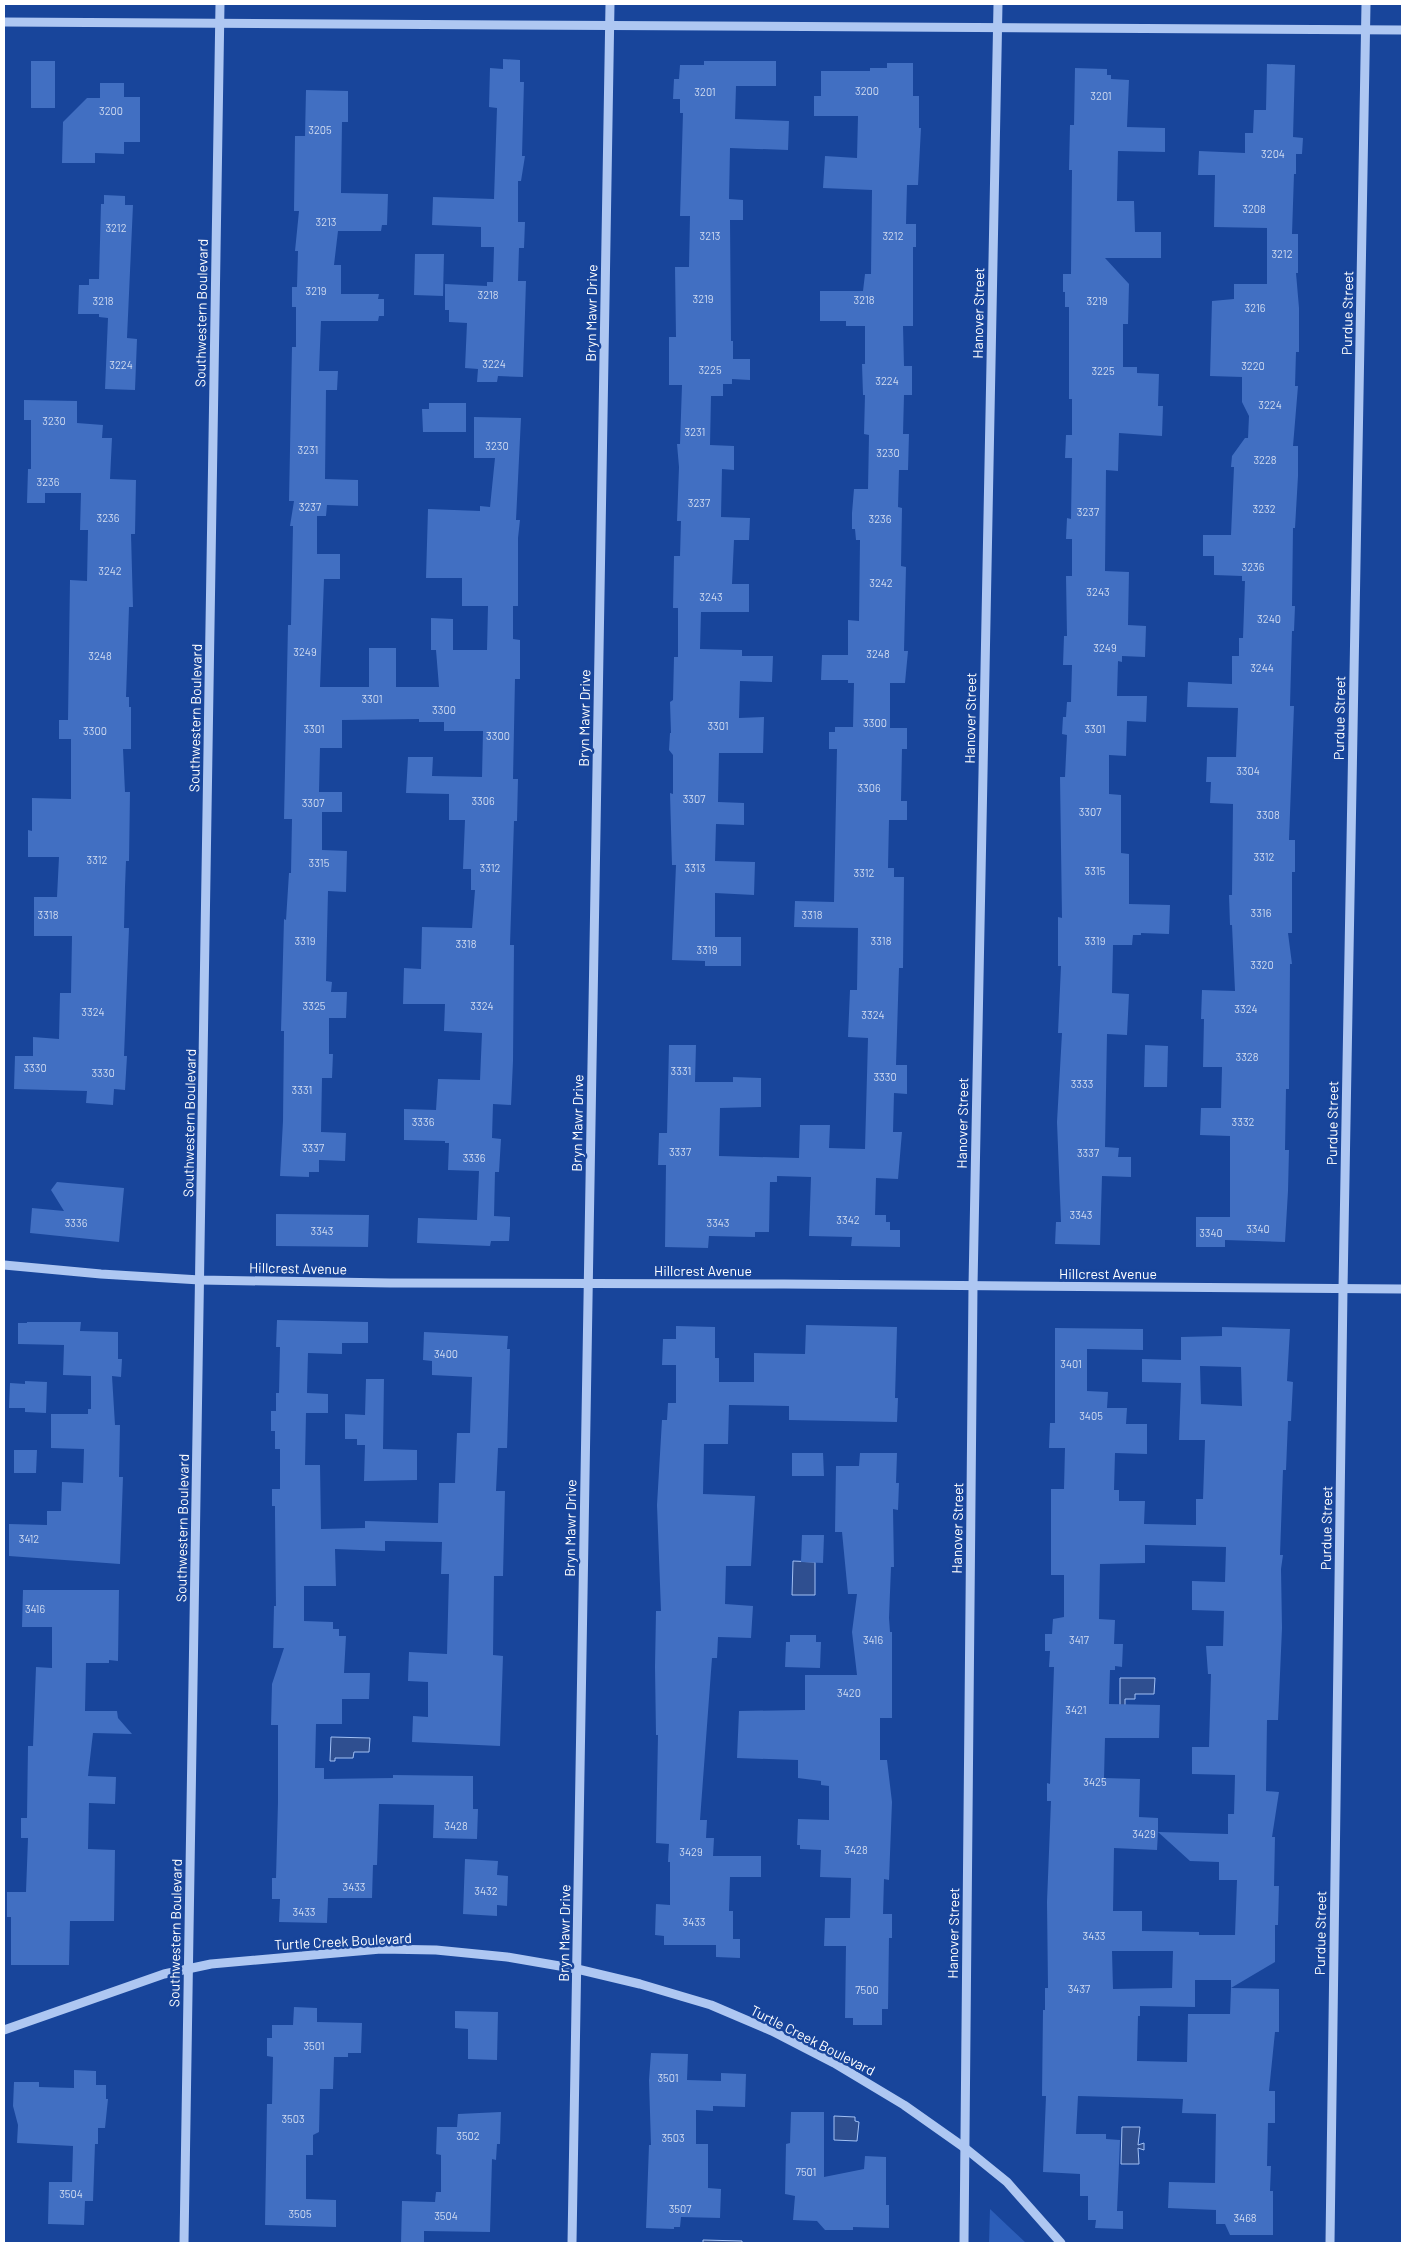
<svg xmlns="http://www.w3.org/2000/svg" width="1406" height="2247" font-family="Barlow,sans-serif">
  <rect width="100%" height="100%" fill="#18459b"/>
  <path fill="#2c5eb9" d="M990,2209L1026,2243H989Z"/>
  <g fill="#2f4f90" stroke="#a1c0f4">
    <path d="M793,1561L815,1562V1595H792Z"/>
    <path d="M1120,1678H1155L1154,1694H1135V1699H1125V1706H1120Z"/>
    <path d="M331,1737L370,1738L369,1752H354L353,1758H335V1761H330Z"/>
    <path d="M834,2116L855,2117V2121L859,2122L857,2141L834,2140Z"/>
    <path d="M1122,2127H1140L1138,2145L1144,2143V2150L1138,2148L1139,2164H1121Z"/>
    <path d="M703,2240L742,2241V2243H703Z"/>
  </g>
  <g fill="#416fc2" fill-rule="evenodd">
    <path d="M503,59L520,60V82H524L522,156H525L521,181H518V222H525L524,248H519L518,281H526L523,377L498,376L497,382H477L478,369L465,368L467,323L449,322V310H445V284L487,286V282H493L494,247H481V227L432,225L433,197L494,199L497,108L489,107L490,68L503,69Z"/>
    <rect x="31" y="61" width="24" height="47"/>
    <path d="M704,61H776V86H736L735,119L789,121L788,150L730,148L729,199L743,200V220H730L731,341H733V359H750V380L732,379V384H723V396H711L710,445L734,446V470L722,469L721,517L750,518L749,540H734L732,584H749V612H701L700,649L742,650V656H773L772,682L740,681L739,718L764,717L763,753H719L718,802L744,803V825L716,824L715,861L755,862L754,895L715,893V937H741V966H705V961L672,960L676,865H672L670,793L673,794V755L669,750L670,733H671L670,702L673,700L674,657H678V608H673L674,556H680L681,521H677L679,467L677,444H680L682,385H669V337H676L675,267H689L690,216H680L683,113H680V99H673L674,79H679L680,65H704Z"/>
    <path d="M887,63H913V96H919V128H921L918,185H907L906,224H916V247H913V326H903L904,366H912V395H904L903,434H909L908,470H899L898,507L902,508L901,566L906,567L904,651H908L905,683H890V728H907V749H902L901,801H907V820H889L888,868H894V877H904L903,968H899L896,1065H907V1094L894,1093L893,1132H902L898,1179L876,1178L875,1215H886V1222H890V1230H900V1247L851,1246L852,1237L809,1236L811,1177L777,1176V1182H770L769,1232H755V1237L709,1236L708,1248L665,1247L666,1165H658L659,1133H667L669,1045H696L695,1082H733V1077L761,1078V1107L720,1108L719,1156L799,1158L800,1125H830L829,1148L865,1149L868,1038L848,1037L850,990H857L858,928L794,927L795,901L834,902L837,749H829V732H835V727H853L854,683H848V680H821L822,655H848V620L859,621L860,540H856L855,529H852V513L854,489H868L869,435L864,434L865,395H863L862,364H865V326H846V321H820V291H863L865,274H871L872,190L823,188L825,156L857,158L858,116H814V96H821V71H870V68H887Z"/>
    <path d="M1267,64L1295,65L1293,137L1303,138L1302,154H1296V174H1294L1292,234H1298V273H1296L1299,308V352H1296L1295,386H1298L1293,446H1298V476L1295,528H1293L1292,606H1295L1294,631H1292L1290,706H1294L1289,840H1295V872H1292V933H1288L1292,964H1290L1289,1089H1286L1285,1150H1289L1288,1191L1285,1242L1225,1240V1247H1196V1217H1230V1136L1200,1135L1201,1108H1221L1222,1067H1203L1204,1019H1201L1202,990L1235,991L1232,925H1230L1229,895H1232L1233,804L1210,803L1211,782H1206L1207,757H1236L1238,708L1187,707L1188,682L1232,684V656H1239V638H1243L1245,581H1242V576L1214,575V556H1203V535H1231L1234,467H1231L1232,456L1245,438H1248L1249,416L1242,402V377L1210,376L1212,301L1234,299V284H1267V228L1214,227L1215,175H1198L1199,151L1245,153V133H1253L1254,110H1266Z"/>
    <path d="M1075,68L1107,69V75H1111V79L1129,80L1127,127L1165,128V152L1118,151L1117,201H1134L1135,232H1161V258H1105L1129,284L1128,324H1123V367H1137V373L1159,374L1158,406H1163L1162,436L1119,433L1118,471L1106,470L1105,571L1129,572L1128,625L1146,626L1145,657L1122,656V662L1118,661L1117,696H1147L1146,722L1127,721L1126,756L1109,755V794L1121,795V853L1129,854V904L1170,905L1169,934L1141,933V935H1133L1132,945H1113L1112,993L1129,994L1127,1035L1107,1034L1105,1147L1119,1148L1118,1157H1131V1177L1102,1176L1100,1245L1055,1244L1056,1222H1061L1057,1122L1062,1033H1058L1061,966H1058V917L1062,918L1060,777H1065L1067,735L1062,734L1063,717H1066L1067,702H1071L1072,665H1063L1064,636H1067L1066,576H1072V539H1066L1067,518L1071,519L1072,458H1065L1066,435H1072V399H1069V307H1065V292H1063V274H1071L1072,170H1069L1070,125H1074Z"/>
    <path d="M100,83H124V97H140V142H124V154L95,153V163H62L63,122L87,98H100Z"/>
    <path d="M306,90L348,91V122H342L341,193L388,194L387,225H382L381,231H338L334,265H341V294H379L378,299H384V316H379L378,321H321L319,371H338L337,390H326L325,479L358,480V506L327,505L326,516H317V554H340V579H324L320,687H369V648H396V687H439L436,650H431V618L453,619V650H487L488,606H462V578H426L428,509L480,511V506L490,507L495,458H474V417L521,418L516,520H520L518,538V606H513V639L520,640V679H515L513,779H518L517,821H514L510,945H514L513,1061L511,1105L493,1104L492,1138L501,1139L499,1172H495L494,1216L510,1217V1225L509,1241H491L490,1246L417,1243L418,1218L477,1220L479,1171L448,1170L449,1143H445V1141L404,1140V1109L436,1110L438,1079L480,1080L482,1033L444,1031L445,1004H403L404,968L421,969L422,927L472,928L475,890H471V869H463L465,820H449V794L406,793L408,757H433L432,776L482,777L483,731H444V722H419V719L342,720V748H320L319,792H342V812H322V850L347,851L346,892L328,891L326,981L332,982L331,992H347L346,1018H329V1054H333L332,1078H322L321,1132L346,1133L345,1161L319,1160V1172H309V1177L280,1176L283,1121L284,1031H281L284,919L286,920L289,873H291L292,819H284L288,625H291L293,526H290L294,501H289L292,347H296V307H292V287H297L298,251H295L299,211H294L295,136H305Z"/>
    <path d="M104,195L125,196V205H133L127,338L137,339L135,390L105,389L108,318L99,317V314H78L79,285H89V279H99L101,204H104Z"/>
    <path d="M415,254H444L443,296L414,295Z"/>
    <path d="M24,400L77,401V423L103,425L102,438H112L110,479L136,480L135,534H131L133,607H129L126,697H129V707H131V749H123L125,792H130L129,861H126L125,887L124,928H129L124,1056H127L125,1090L114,1089L113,1105L86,1103L87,1091L14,1089L15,1056H33V1037L59,1039L60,993H71L72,936H34V897H57L59,857H28V830L32,831V798L71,799V739H59V720H68L70,580L87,581L88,530H80L81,493H45V503H27L28,469H31V420H24Z"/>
    <path d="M429,403H466V432H423L422,409H429Z"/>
    <path d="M1145,1045L1168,1046L1167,1087H1144Z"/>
    <path d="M57,1182L124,1188L119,1242L30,1233L32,1208L64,1211L51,1190Z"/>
    <path d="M276,1214L369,1215L368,1247L276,1246Z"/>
    <path d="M277,1320L368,1322V1343H342V1354L308,1353L307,1393L328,1394V1413H306L305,1465H320L321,1529L365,1528V1521L438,1523L439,1483H455L457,1433H470L472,1377L432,1375V1361L423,1360L424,1332L508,1336L507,1349H510L507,1448H498L496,1491H505L503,1576H494L493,1655L503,1656L500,1746L412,1742L413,1716L428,1717V1682L408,1681L409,1652L447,1654L449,1574H441L442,1542L385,1541V1551L335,1549L336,1586H304V1621L333,1622V1629H339V1636H346L344,1673H370L369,1699H342V1724H316L315,1768H324V1779L393,1778V1775L473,1776V1809H478L477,1839L433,1838L434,1805L379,1804L377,1865H373L372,1898H328L327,1923L279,1922L280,1899H272V1878H276L278,1802V1725H271L272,1684L284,1648H273L274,1606H276L275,1515V1506H272V1489H280V1449H275V1431H271V1411H276V1393H279L280,1347H276Z"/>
    <path d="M27,1322H81L80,1331L118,1332V1359H122L121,1377L112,1376L115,1425H120L119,1477H123L120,1564L9,1556V1524L47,1525V1511H61L62,1482L83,1483L84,1449L51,1448V1414H88V1409H91V1376L63,1375L64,1345L18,1344V1323H27Z"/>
    <path d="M806,1325L897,1327L895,1398H898L897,1422L789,1420V1406L729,1405L728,1444H704L703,1494L755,1496L751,1566H726L725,1604L753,1606L751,1638L718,1637L717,1658H712L700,1820H707L706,1838H714L713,1856H761V1877H730L729,1911H733V1939H740V1958L716,1957V1945H664V1936L655,1935L656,1904L670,1905V1862H668L669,1844L656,1843L658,1735H656L655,1667L656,1611H661L657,1505L662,1420H667L668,1403H676V1365H662L663,1339H676V1326L715,1327V1358H719V1382H754V1353L805,1354Z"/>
    <path d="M1222,1327L1290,1329L1287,1381L1293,1382L1291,1421H1288L1286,1470H1283L1280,1555H1283L1281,1569L1282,1628L1278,1720H1267L1266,1791L1279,1792L1272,1837H1275L1274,1886H1279L1278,1925H1275V1962L1231,1988V1980H1195V2007L1140,2006V2016H1138L1137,2061L1187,2062L1188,2014H1230L1231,1988L1279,1989V2032H1275L1269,2091H1275V2123H1268L1267,2166H1271L1270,2191H1273V2235H1230L1225,2224H1216V2210L1168,2208L1169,2182L1215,2183L1216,2114L1182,2113L1183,2099L1078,2096L1076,2134H1106V2139L1120,2140L1117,2211H1123V2229L1095,2228L1096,2220H1088V2196H1080V2174L1043,2172L1046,2096H1042L1043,2010H1045V1988H1048L1047,1902L1051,1801H1047V1783L1050,1784L1054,1667H1049L1050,1651H1045V1634H1052L1053,1619L1064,1617V1575H1051V1489H1064L1065,1448H1049L1050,1423H1055V1328L1143,1329V1350L1087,1349V1391L1108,1392L1107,1408H1127L1126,1424H1147V1454L1115,1453L1114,1490H1119V1501H1145L1144,1524L1196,1525V1499H1203L1205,1440H1179L1181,1383L1142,1382V1359L1181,1360V1337L1222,1336ZM1200,1366L1241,1367L1242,1406L1201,1404ZM1145,1545L1226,1547L1225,1582L1192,1581V1610L1224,1611L1223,1646H1206L1208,1674H1211L1209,1747H1192V1774L1235,1775L1234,1814H1228V1834L1158,1832V1818L1139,1817L1140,1779L1104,1778L1105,1738H1159L1160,1705L1109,1704L1110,1670H1115V1666L1122,1667L1123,1644H1114L1115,1620L1099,1619L1100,1564L1145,1563ZM1158,1832L1190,1861L1219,1862V1880H1237L1235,1935H1199V1932L1142,1931V1911H1113L1114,1848L1157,1850ZM1112,1951H1173L1172,1988L1113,1989Z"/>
    <path d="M366,1379H384L383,1449L417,1450V1480L364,1481L365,1445H357V1439H345V1414L365,1415Z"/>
    <path d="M25,1381L47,1382L46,1413L25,1412V1408H9L10,1383L25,1384Z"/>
    <path d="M14,1450H37L36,1473H14Z"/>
    <path d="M792,1453H823L824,1476H792Z"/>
    <path d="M860,1453H897L896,1483H899L898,1510L893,1509L894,1567H891L889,1618L890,1632H892V1718H880V1760H887L892,1802L889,1880L884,1879L883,1914H892V1938H889L888,2009H882V2025H853V2018H845L846,1946H824L825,1918H850L851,1878L820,1877L821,1850L800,1849V1845H797L798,1819L829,1820V1786L821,1785V1781L798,1778V1760L737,1758L739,1711L805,1710V1675H857L852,1632L857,1594H848L842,1532H835L836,1466H859Z"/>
    <path d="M802,1535H824L823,1563L801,1562Z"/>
    <path d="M23,1590H119L118,1661L109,1660V1663H86L85,1711H117L118,1718L132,1734L93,1733L88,1776L116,1777L115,1804L89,1803L88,1849L115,1850L114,1921H70L69,1965H11V1917H7V1892H26L28,1838H21V1818H27L28,1746H33L36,1667L52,1668V1627H22Z"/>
    <path d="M790,1635H816V1642H821L820,1668L785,1667L786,1642H790Z"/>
    <path d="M465,1859L498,1861L497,1875L508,1876L507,1906L497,1905V1916L463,1914Z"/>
    <path d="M294,2007L317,2008V2022L362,2023L361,2053H348V2057H334L333,2089H320L319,2132L313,2135V2155H306V2199L336,2200V2227L265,2225L267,2104H272L273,2057L267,2056V2038H272V2025H293Z"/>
    <path d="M455,2011L498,2012L497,2060L468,2059V2029L455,2028Z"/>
    <path d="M651,2053L688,2054L687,2080L721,2081V2073L746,2074L745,2107L713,2106V2111L696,2110V2144H708V2188L721,2189L720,2218L681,2217L680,2227H674V2229L646,2228L649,2145H651L649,2080Z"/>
    <path d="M74,2070L96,2071V2085H106V2099H108L105,2128H98V2144H95L93,2201H85L84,2225L48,2224L49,2182H72L73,2146L17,2143L18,2125L13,2106L14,2082H39V2087L74,2088Z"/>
    <path d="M501,2112L500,2144H497L496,2160L492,2159L490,2232L424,2231V2243H401L402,2201L435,2202L436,2192H441V2155L436,2154L437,2127H457L458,2114Z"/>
    <path d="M791,2112H824V2177L864,2169L865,2156L886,2157V2205H889V2228L853,2227V2230H825L817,2221L793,2220L795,2196L785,2194L786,2144L790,2143Z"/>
  </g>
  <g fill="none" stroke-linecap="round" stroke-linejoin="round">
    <g stroke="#aec7f2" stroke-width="9">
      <path d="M4,22L1402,30"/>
      <path d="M4,1265L101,1274L200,1280L390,1283L784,1284L1402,1289"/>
      <path d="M4,2030L164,1974L211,1964L381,1949L436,1950L507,1957L577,1969L640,1984L711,2005L772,2031L834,2063L904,2105L965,2148L1007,2182L1061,2243"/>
      <path d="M184,2243L220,4"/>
      <path d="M572,2243L610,4"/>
      <path d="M964,2243L973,1286L998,4"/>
      <path d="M1330,2243L1343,1289L1366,4"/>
    </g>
  </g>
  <g text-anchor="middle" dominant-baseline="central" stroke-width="5" stroke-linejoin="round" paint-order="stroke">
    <g font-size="11" fill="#d0dbf0">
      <text x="867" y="90">3200</text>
      <text x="705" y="91">3201</text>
      <text x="1101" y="95">3201</text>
      <text x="111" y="110">3200</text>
      <text x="320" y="129">3205</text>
      <text x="1273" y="153">3204</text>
      <text x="1254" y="208">3208</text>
      <text x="326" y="221">3213</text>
      <text x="116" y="227">3212</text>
      <text x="710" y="235">3213</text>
      <text x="893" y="235">3212</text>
      <text x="1282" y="253">3212</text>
      <text x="316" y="290">3219</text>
      <text x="488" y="294">3218</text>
      <text x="703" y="298">3219</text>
      <text x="864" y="299">3218</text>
      <text x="103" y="300">3218</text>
      <text x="1097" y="300">3219</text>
      <text x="1255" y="307">3216</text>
      <text x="494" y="363">3224</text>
      <text x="121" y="364">3224</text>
      <text x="1253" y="365">3220</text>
      <text x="710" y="369">3225</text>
      <text x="1103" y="370">3225</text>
      <text x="887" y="380">3224</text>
      <text x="1270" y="404">3224</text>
      <text x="54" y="420">3230</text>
      <text x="695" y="431">3231</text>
      <text x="497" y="445">3230</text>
      <text x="308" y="449">3231</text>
      <text x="888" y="452">3230</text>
      <text x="1265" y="459">3228</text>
      <text x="48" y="481">3236</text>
      <text x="699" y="502">3237</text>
      <text x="310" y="506">3237</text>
      <text x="1264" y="508">3232</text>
      <text x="1088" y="511">3237</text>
      <text x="108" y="517">3236</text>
      <text x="880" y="518">3236</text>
      <text x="1253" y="566">3236</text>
      <text x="110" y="570">3242</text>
      <text x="881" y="582">3242</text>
      <text x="1098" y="591">3243</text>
      <text x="711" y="596">3243</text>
      <text x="1269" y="618">3240</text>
      <text x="1105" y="647">3249</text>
      <text x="305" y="651">3249</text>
      <text x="878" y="653">3248</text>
      <text x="100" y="655">3248</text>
      <text x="1262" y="667">3244</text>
      <text x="372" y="698">3301</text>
      <text x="444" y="709">3300</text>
      <text x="875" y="722">3300</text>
      <text x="718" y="725">3301</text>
      <text x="314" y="728">3301</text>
      <text x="1095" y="728">3301</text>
      <text x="95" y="730">3300</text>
      <text x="498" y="735">3300</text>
      <text x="1248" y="770">3304</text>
      <text x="869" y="787">3306</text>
      <text x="694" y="798">3307</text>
      <text x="483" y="800">3306</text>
      <text x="313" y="802">3307</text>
      <text x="1090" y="811">3307</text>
      <text x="1268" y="814">3308</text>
      <text x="1264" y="856">3312</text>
      <text x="97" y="859">3312</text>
      <text x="319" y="862">3315</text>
      <text x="490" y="867">3312</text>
      <text x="695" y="867">3313</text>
      <text x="1095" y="870">3315</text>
      <text x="864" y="872">3312</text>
      <text x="1261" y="912">3316</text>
      <text x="48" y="914">3318</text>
      <text x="812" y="914">3318</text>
      <text x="305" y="940">3319</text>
      <text x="881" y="940">3318</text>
      <text x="1095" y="940">3319</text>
      <text x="466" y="943">3318</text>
      <text x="707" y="949">3319</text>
      <text x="1262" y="964">3320</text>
      <text x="314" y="1005">3325</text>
      <text x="482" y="1005">3324</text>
      <text x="1246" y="1008">3324</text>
      <text x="93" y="1011">3324</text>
      <text x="873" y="1014">3324</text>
      <text x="1247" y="1056">3328</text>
      <text x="35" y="1067">3330</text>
      <text x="681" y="1070">3331</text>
      <text x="103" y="1072">3330</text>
      <text x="885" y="1076">3330</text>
      <text x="1082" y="1083">3333</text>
      <text x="302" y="1089">3331</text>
      <text x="423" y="1121">3336</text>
      <text x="1243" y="1121">3332</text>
      <text x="313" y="1147">3337</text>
      <text x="680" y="1151">3337</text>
      <text x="1088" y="1152">3337</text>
      <text x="474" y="1157">3336</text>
      <text x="1081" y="1214">3343</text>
      <text x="848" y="1219">3342</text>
      <text x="76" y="1222">3336</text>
      <text x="718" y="1222">3343</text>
      <text x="1258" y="1228">3340</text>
      <text x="322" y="1230">3343</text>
      <text x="1211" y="1232">3340</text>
      <text x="446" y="1353">3400</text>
      <text x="1071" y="1363">3401</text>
      <text x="1091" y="1415">3405</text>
      <text x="29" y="1538">3412</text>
      <text x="35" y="1608">3416</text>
      <text x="873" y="1639">3416</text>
      <text x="1079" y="1639">3417</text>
      <text x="849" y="1692">3420</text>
      <text x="1076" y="1709">3421</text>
      <text x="1095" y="1781">3425</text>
      <text x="456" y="1825">3428</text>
      <text x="1144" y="1833">3429</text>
      <text x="856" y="1849">3428</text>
      <text x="691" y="1851">3429</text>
      <text x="354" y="1886">3433</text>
      <text x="486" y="1890">3432</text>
      <text x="304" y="1911">3433</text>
      <text x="694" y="1921">3433</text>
      <text x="1094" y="1935">3433</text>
      <text x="1079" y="1988">3437</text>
      <text x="867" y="1989">7500</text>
      <text x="314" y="2045">3501</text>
      <text x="668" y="2077">3501</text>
      <text x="293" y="2118">3503</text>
      <text x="468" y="2135">3502</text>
      <text x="673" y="2137">3503</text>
      <text x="806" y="2171">7501</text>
      <text x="71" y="2193">3504</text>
      <text x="680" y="2208">3507</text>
      <text x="300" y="2213">3505</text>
      <text x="446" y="2215">3504</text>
      <text x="1245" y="2217">3468</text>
    </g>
    <g font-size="14" fill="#fff" stroke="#18459b">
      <text transform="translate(201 313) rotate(-89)">Southwestern Boulevard</text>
      <text transform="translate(591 313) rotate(-89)">Bryn Mawr Drive</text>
      <text transform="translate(978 313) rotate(-89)">Hanover Street</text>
      <text transform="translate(1347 313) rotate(-89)">Purdue Street</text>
      <text transform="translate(195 718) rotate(-89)">Southwestern Boulevard</text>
      <text transform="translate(584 718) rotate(-89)">Bryn Mawr Drive</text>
      <text transform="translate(970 718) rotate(-89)">Hanover Street</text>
      <text transform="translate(1339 718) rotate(-89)">Purdue Street</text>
      <text transform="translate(189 1123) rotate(-89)">Southwestern Boulevard</text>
      <text transform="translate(577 1123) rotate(-89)">Bryn Mawr Drive</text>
      <text transform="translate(962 1123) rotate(-89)">Hanover Street</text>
      <text transform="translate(1332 1123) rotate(-89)">Purdue Street</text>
      <text transform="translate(298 1268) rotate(1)">Hillcrest Avenue</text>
      <text x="703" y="1270">Hillcrest Avenue</text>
      <text x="1108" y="1273">Hillcrest Avenue</text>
      <text transform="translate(182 1528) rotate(-89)">Southwestern Boulevard</text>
      <text transform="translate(570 1528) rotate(-89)">Bryn Mawr Drive</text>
      <text transform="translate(957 1528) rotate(-89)">Hanover Street</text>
      <text transform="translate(1326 1528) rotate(-89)">Purdue Street</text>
      <text transform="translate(175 1933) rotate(-89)">Southwestern Boulevard</text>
      <text transform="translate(564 1933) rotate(-89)">Bryn Mawr Drive</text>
      <text transform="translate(953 1933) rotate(-89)">Hanover Street</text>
      <text transform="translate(1320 1933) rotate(-89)">Purdue Street</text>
      <text transform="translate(343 1941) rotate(-3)">Turtle Creek Boulevard</text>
      <text transform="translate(813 2040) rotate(27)">Turtle Creek Boulevard</text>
    </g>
  </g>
  <rect width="1406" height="2247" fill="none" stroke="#ffffff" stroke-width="10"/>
</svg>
